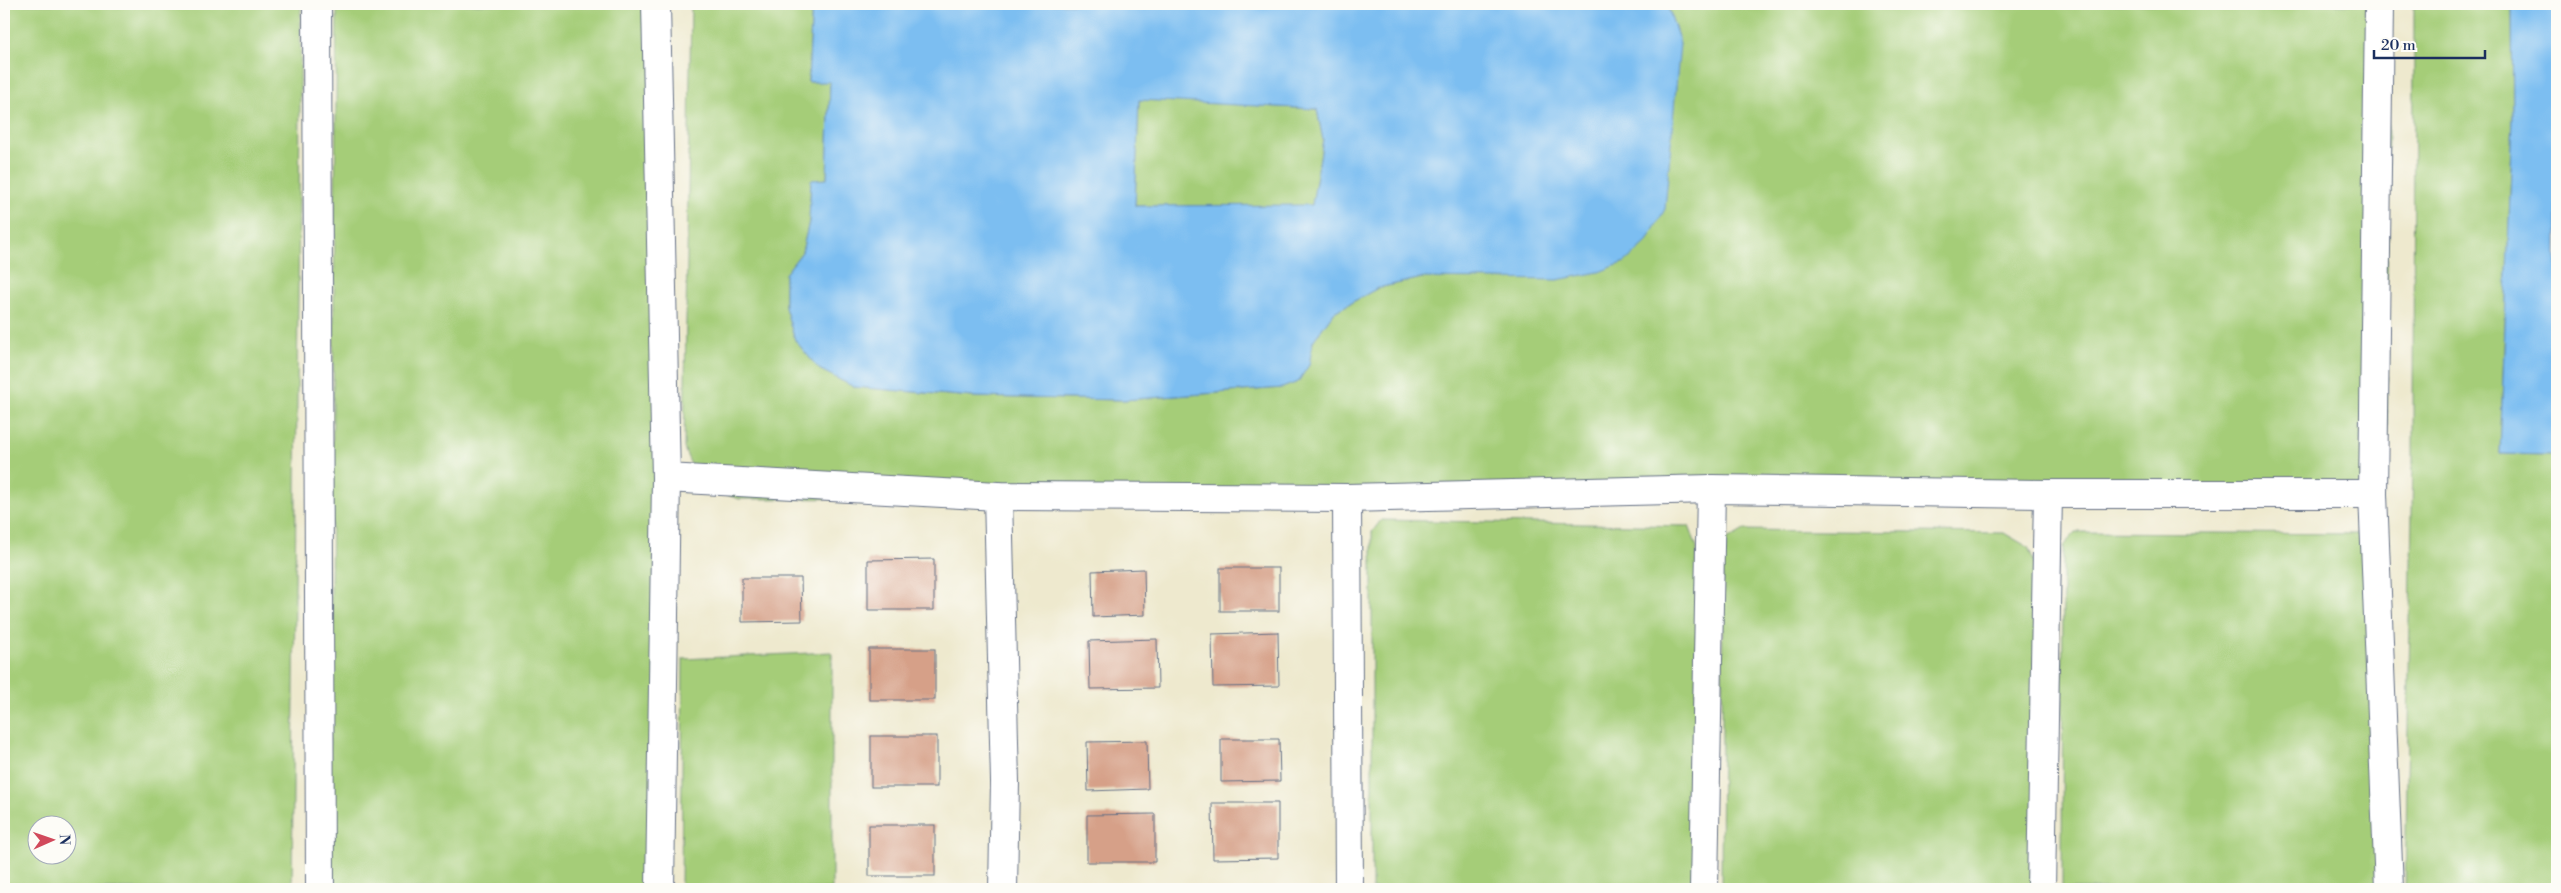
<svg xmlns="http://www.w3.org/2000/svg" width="2561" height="893" font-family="'Libre Bodoni',serif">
  <rect width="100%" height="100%" fill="#fdfcf7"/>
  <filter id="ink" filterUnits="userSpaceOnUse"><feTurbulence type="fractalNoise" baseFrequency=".02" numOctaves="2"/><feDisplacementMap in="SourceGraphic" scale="10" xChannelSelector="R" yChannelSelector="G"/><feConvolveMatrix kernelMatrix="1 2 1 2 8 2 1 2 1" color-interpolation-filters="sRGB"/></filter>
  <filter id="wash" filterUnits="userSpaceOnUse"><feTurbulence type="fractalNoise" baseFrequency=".0096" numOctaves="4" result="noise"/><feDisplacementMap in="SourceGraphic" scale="20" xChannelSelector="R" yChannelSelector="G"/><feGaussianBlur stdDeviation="1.12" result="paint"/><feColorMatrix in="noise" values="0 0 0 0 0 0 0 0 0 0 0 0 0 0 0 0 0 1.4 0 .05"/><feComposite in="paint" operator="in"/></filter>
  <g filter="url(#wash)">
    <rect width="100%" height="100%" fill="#eee9ce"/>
    <g fill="#a5cd78" stroke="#607e6b" fill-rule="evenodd">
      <path d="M4,4H301L292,889H4ZM38,826H68V856H38Z"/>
      <path d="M337,4H666L659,889H328Z"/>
      <path d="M691,4H812L808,82L830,81L827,180H811L809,222L802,252L785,274V307L795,340L819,369L854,387L973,397L1123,400L1282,388L1297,382L1309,365L1313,341L1334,312L1378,288L1422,278L1680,43L1667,4H2388L2387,469L2379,492L739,499C705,488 697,482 684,448Z"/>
      <path d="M2414,4H2512L2513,118L2500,454L2557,455V889H2405L2413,459Z"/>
      <path d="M1139,99L1317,109L1323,140L1312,206H1135Z"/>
      <path d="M1381,520L1689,526L1697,547L1695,889H1372V532Z"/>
      <path d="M1744,530L2004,533L2028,547L2037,568L2036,889H1721L1723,564L1727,540Z"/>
      <path d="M2076,532L2364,534L2381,889H2062L2063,546Z"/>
      <path d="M832,652V889H681L683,659Z"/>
    </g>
    <g fill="#7bbef1" stroke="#4b76a8" fill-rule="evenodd">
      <path d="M812,4H1667L1680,43L1665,209L1646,243L1625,262L1599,272L1557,280L1422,278L1378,288L1334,312L1313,341L1309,365L1298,382L1282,388L1123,400L973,397L854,387L819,369L795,340L785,307V274L802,252L809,222L811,180L827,179L830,82H808ZM1139,100L1317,109L1323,140L1312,205L1135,206Z"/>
      <path d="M2512,4H2557V455L2500,454L2513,118Z"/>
    </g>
    <g id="blocks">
      <g fill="#d6a088">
        <path d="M934,559V610H868V560Z"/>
        <rect x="1220" y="568" width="59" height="43"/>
        <path d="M1144,569L1145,615L1093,617L1092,571Z"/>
        <path d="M742,578H801L802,621L742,622Z"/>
        <path d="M1278,632L1279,686L1213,687L1212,634Z"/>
        <path d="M1157,639L1158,688L1090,689L1089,641Z"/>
        <rect x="869" y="649" width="66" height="51"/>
        <rect x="871" y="736" width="66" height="51"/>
        <path d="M1221,739H1279L1280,781L1221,782Z"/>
        <path d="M1147,741L1148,789L1088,791L1087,742Z"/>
        <path d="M1212,803H1278V858L1213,859Z"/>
        <path d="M1155,814V862H1087V815Z"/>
        <rect x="869" y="825" width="66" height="51"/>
      </g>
    </g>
  </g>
  <g filter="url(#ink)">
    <use href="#blocks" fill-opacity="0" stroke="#657085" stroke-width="1"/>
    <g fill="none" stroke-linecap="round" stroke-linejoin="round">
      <defs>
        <g id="minor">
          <path d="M317,4L320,889"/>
          <path d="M656,4L666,478L660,889"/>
          <path d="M2379,4L2373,494L2389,889"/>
          <path d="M666,478L998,496L1347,498L1711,489L2048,494H2373"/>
          <path d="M998,496L1005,782L1003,889"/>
          <path d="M1347,498L1349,889"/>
          <path d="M1704,889L1711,489"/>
          <path d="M2041,889L2048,494"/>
        </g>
      </defs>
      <use href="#minor" stroke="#657085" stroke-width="30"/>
      <use href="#minor" stroke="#fff" stroke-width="28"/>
    </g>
  </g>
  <rect width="2561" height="893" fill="none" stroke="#fdfcf7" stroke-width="20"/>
  <g transform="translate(52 840) rotate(88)"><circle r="24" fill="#fdfcf7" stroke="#a3aaba"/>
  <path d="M0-4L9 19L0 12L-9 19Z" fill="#d1495b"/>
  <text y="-8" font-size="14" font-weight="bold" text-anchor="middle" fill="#1b2f5e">N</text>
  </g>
  <path d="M2374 50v8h111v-8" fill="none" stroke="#1b2f5e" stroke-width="2.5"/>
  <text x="2381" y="50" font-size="15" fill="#1b2f5e" stroke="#fdfcf7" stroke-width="4" paint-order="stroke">20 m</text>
</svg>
